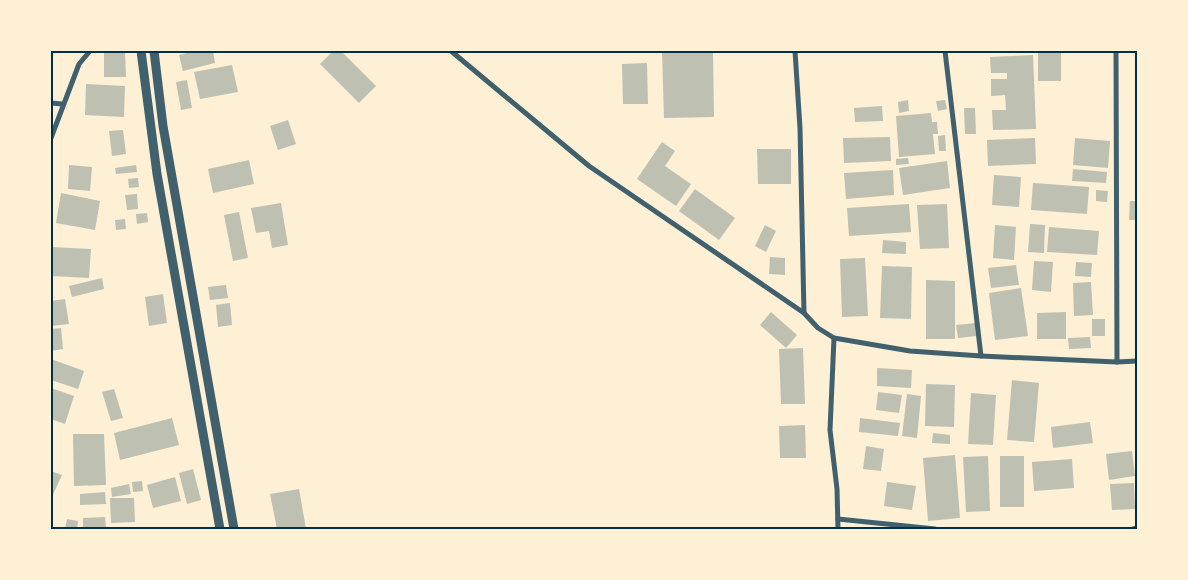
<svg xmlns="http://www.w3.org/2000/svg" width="1188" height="580" font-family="'Source Serif 4',serif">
  <rect width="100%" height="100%" fill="#fdf0d5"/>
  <g fill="#bec0b2">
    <path d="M104,51H125L126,77H104Z"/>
    <path d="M195,51H213L215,63L183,71L179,55Z"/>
    <path d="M333,51H341L376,86L359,103L320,64Z"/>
    <path d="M662,51H713L714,117L664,118Z"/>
    <rect x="1038" y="51" width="23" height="30"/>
    <path d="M1033,55L1036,129L993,130L992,110H1006L1005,95L991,96V79H1007V73H991L990,57Z"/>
    <path d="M647,63L648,104H623L622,64Z"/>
    <path d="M232,65L238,92L200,99L194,72Z"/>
    <path d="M187,80L192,108L181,110L176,82Z"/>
    <path d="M86,84L125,86L124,117L85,115Z"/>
    <path d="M908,100L909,111L899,113L898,102Z"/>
    <path d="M945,100L947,109L938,111L936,101Z"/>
    <path d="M882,106L883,121L855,122L854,108Z"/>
    <path d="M964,108H975L976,134H965Z"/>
    <path d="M931,113L932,122H937L938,134H933L935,154L899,157L896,116Z"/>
    <path d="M288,120L296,144L278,150L270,126Z"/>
    <path d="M123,130L126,154L112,156L109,131Z"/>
    <path d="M945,135L946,151H939L938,136Z"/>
    <path d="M890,137L891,161L844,163L843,138Z"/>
    <path d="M1035,138L1036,164L988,166L987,140Z"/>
    <path d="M1075,138L1110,141L1108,168L1073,165Z"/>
    <path d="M662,142L675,151L665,166L691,184L676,206L637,179Z"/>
    <path d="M757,149H791V184H758Z"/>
    <path d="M908,158L909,164L896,165V159Z"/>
    <path d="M249,160L254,184L213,193L208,169Z"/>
    <path d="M947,161L950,188L903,195L899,168Z"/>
    <path d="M69,165L92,167L90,191L68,189Z"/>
    <path d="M136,165L137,172L116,174L115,168Z"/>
    <path d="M1073,169L1107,172L1106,183L1072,181Z"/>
    <path d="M893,170L894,195L846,199L844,173Z"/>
    <path d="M994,175L1021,177L1019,207L992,205Z"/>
    <path d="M138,178L139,187L129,188L128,179Z"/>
    <path d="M1033,183L1089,187L1087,214L1031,210Z"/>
    <path d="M695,189L735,218L719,240L679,211Z"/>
    <path d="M1096,190L1108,191L1107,202L1096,201Z"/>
    <path d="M61,193L100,201L95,230L56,223Z"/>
    <path d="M137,194L138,209L127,210L125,195Z"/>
    <path d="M1130,201H1137L1136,220H1129Z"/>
    <path d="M281,203L288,245L272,248L269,231L256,233L251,208Z"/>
    <path d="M909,204L911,232L849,236L847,208Z"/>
    <path d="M947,204L949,248L920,249L917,205Z"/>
    <path d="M239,212L248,258L233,261L224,215Z"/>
    <path d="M147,213L148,222L137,224L136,214Z"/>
    <path d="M125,219L126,229L116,230L115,220Z"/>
    <path d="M1030,224L1045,225L1044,253L1028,252Z"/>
    <path d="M765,225L776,231L766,252L755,246Z"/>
    <path d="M995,225L1016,227L1014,260L993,258Z"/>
    <path d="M1049,227L1099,231L1097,255L1047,252Z"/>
    <path d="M883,240L906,242V254L882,253Z"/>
    <path d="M51,247L91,249L89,278L51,276Z"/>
    <path d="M770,257L785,258V275L769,274Z"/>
    <path d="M865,258L868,316L842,317L840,259Z"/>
    <path d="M1034,261L1053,262L1051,292L1032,290Z"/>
    <path d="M1076,262L1092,263L1091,277L1075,276Z"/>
    <path d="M1016,265L1019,285L991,288L988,268Z"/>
    <path d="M882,266L912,267L911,319L880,318Z"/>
    <path d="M102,278L104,289L72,297L69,286Z"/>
    <path d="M926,280L955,281V339H926Z"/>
    <path d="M1091,282L1093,315L1074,316L1073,283Z"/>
    <path d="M226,285L228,298L210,300L208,287Z"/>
    <path d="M1021,288L1028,336L995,340L989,293Z"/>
    <path d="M163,294L167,323L149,326L145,297Z"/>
    <path d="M65,299L69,324L51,326V301Z"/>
    <path d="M230,303L232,325L218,327L216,305Z"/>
    <path d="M771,312L797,335L786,348L760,325Z"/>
    <path d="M1066,312V339H1037V313Z"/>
    <rect x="1092" y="319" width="13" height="17"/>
    <path d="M975,323L976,336L958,338L956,325Z"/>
    <path d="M61,328L63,349L51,351V329Z"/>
    <path d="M1090,337L1091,348L1069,349L1068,338Z"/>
    <path d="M803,348L805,404H781L779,349Z"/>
    <path d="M51,359L84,371L78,389L51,380Z"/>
    <path d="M877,368L912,370L911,388L877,386Z"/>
    <path d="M1012,380L1039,383L1034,442L1007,440Z"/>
    <path d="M926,384L955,385L954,427L925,426Z"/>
    <path d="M51,388L74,396L65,424L51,419Z"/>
    <path d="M114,389L123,418L111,421L102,392Z"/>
    <path d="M878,392L902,395L899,413L876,410Z"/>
    <path d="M971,393L996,395L993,445L968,444Z"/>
    <path d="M907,394L921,396L917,438L902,436Z"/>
    <path d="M172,418L179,445L120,460L114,433Z"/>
    <path d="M860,418L900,423L898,436L859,432Z"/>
    <path d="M1090,422L1093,443L1053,448L1051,427Z"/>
    <path d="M805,425L806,458H780L779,426Z"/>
    <path d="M933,433L950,435V444L932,443Z"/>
    <path d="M73,434H104L106,485L74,486Z"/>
    <path d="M866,446L884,449L881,471L863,469Z"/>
    <path d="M1132,451L1135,476L1109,480L1106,454Z"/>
    <path d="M955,455L960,518L928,521L923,458Z"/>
    <path d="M988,456L990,511L966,512L963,457Z"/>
    <rect x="1000" y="456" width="24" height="51"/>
    <path d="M1072,459L1074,488L1034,491L1032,462Z"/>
    <path d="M193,469L201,500L187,504L179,473Z"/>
    <path d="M51,471L62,475L51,499Z"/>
    <path d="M175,477L181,501L153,508L147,485Z"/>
    <path d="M142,481L143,491L133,492L132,482Z"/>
    <path d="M887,482L916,486L912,510L884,506Z"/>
    <path d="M1134,483L1135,509L1112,510L1110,484Z"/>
    <path d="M129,484L131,494L112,497L111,488Z"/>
    <path d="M299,489L306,529H277L270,494Z"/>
    <path d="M105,492L106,504L80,505V494Z"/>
    <path d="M110,498H134L135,522L111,523Z"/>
    <path d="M105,517L106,529H83V518Z"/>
    <path d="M67,519L78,521L77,529H65Z"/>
  </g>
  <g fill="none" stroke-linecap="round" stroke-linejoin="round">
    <g stroke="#3f606c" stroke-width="5">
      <path d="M451,51L589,166L804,313L818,328L834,338L910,351L981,356L945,51"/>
      <path d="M795,51L800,128L804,313"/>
      <path d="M51,103L62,104"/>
      <path d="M51,138L79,64L90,51"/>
      <path d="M834,338L830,430L837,489L838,529"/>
      <path d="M981,356L1117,362L1116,51"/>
      <path d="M1117,362L1137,361"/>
      <path d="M838,519L935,529"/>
      <path d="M1133,529L1137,528"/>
    </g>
    <g stroke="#3f606c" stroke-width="9">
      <path d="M141,51L157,174L220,529"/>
      <path d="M154,51L163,126L234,529"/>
    </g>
  </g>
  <rect width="1188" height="580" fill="none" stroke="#fdf0d5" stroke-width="105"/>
  <rect x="52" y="52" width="1084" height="476" fill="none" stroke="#003049" stroke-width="2"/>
</svg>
